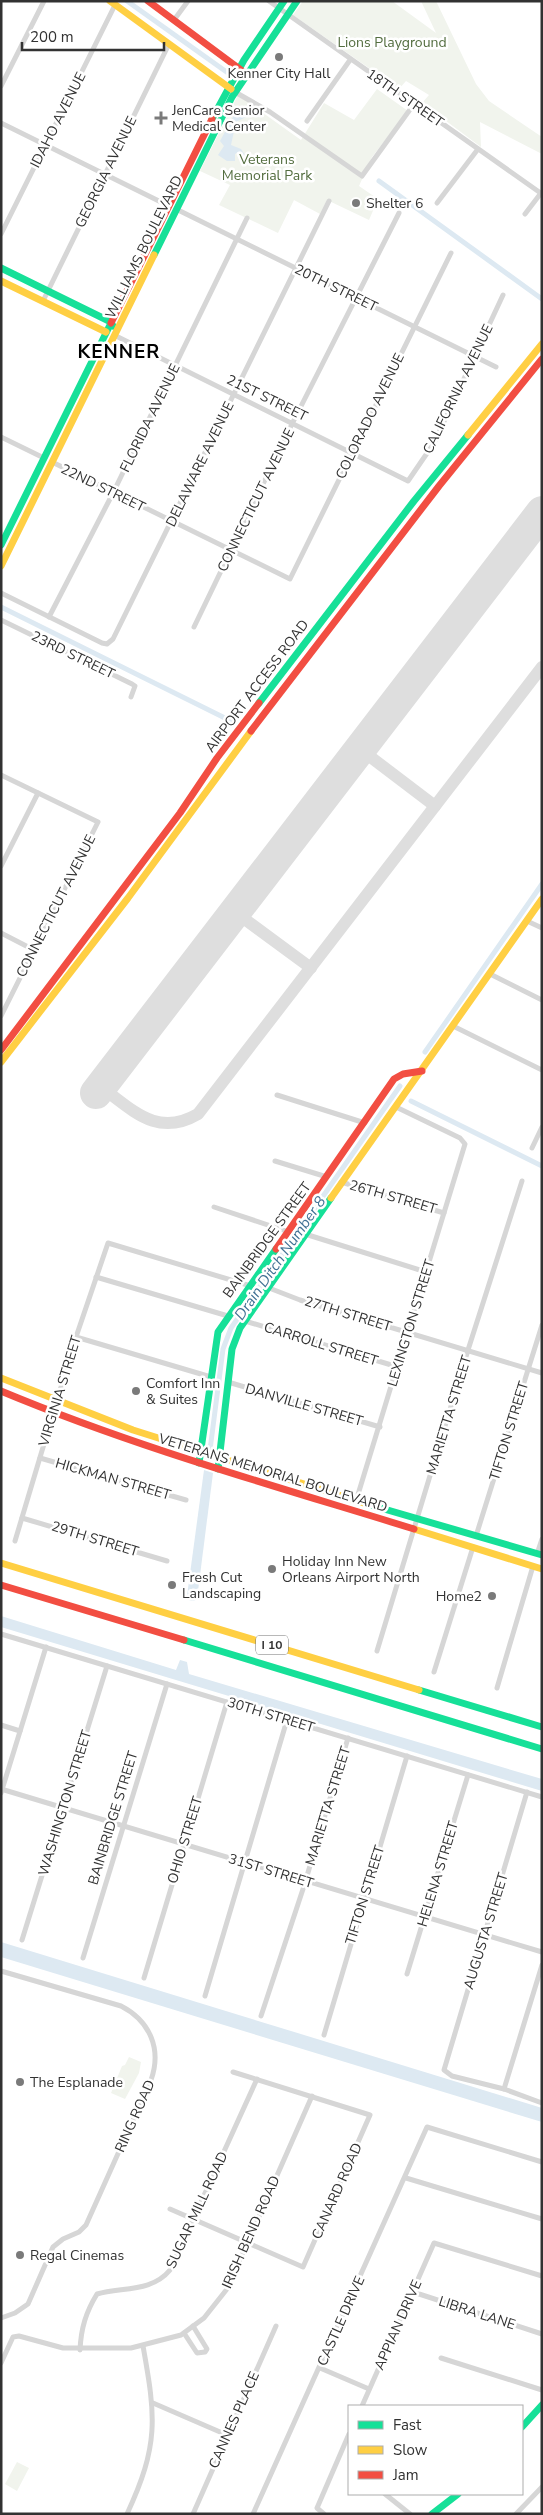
<svg xmlns="http://www.w3.org/2000/svg" width="543" height="2515" font-family="'Nunito Sans',sans-serif">
  <rect width="100%" height="100%" fill="#fff"/>
  <g fill="#f1f4ed">
    <path d="M303,1H392L436,33L421,1H436L476,84L489,101L542,137V154L480,122L481,147L422,103L429,95L406,81L399,89L293,15Z"/>
    <path d="M377,89L408,111L372,157L359,186L378,199L369,220L327,200L320,214L294,200L278,233L219,205L230,185L200,171L238,95L301,140L324,103L354,120Z"/>
    <path d="M129,2057L141,2062L139,2073L125,2099L111,2093L122,2066L125,2065Z"/>
    <path d="M17,2462L29,2468L17,2491L5,2484Z"/>
  </g>
  <g fill="#dde9f2">
    <path d="M241,107L243,108L246,117L236,122L231,145L241,149L247,158L246,160L237,153L235,154V161H227L218,155L224,146L220,141L238,108Z"/>
    <path d="M204,1470L213,1473L197,1599L194,1601L188,1600L187,1596Z"/>
    <path d="M1,1616L176,1670L180,1660L187,1662L189,1674L542,1779V1791L1,1627Z"/>
    <path d="M1,1942L542,2108V2122L1,1957Z"/>
  </g>
  <g fill="none" stroke-linecap="round" stroke-linejoin="round">
    <g stroke="#dde9f2" stroke-width="5">
      <path d="M127,1L228,73"/>
      <path d="M379,181L542,299"/>
      <path d="M1,607L233,722"/>
      <path d="M425,1052L542,884"/>
      <path d="M411,1101L542,1166"/>
      <path d="M210,1450L223,1349L231,1328L400,1086"/>
    </g>
    <g stroke="#dedede" stroke-width="12">
      <path d="M360,749L435,806"/>
      <path d="M235,912L311,968"/>
      <path d="M101,1087C133,1110 157,1138 198,1114L542,667"/>
    </g>
    <path stroke="#dedede" stroke-width="32" d="M96,1093L542,512"/>
    <g stroke="#d6d6d6" stroke-width="5">
      <path d="M269,1L542,194"/>
      <path d="M174,20L188,1"/>
      <path d="M1,86L44,1"/>
      <path d="M235,92L270,112L362,176L414,104"/>
      <path d="M307,121L350,60"/>
      <path d="M1,123L169,206"/>
      <path d="M437,203L478,149"/>
      <path d="M176,209L496,367"/>
      <path d="M525,214L541,193"/>
      <path d="M1,234L115,5"/>
      <path d="M43,301L169,44"/>
      <path d="M114,335L408,481L434,443L503,295"/>
      <path d="M1,437L44,458"/>
      <path d="M52,462L290,579L451,253"/>
      <path d="M1,593L102,643L107,644L113,639L329,201"/>
      <path d="M49,617L113,493L247,218"/>
      <path d="M1,620L132,684L135,686L131,697"/>
      <path d="M194,627L292,424L399,213"/>
      <path d="M1,775L98,822L1,1016"/>
      <path d="M1,866L38,793"/>
      <path d="M527,921L542,928"/>
      <path d="M1,933L34,950"/>
      <path d="M490,974L542,1000"/>
      <path d="M453,1026L542,1070"/>
      <path d="M277,1095L365,1123"/>
      <path d="M532,1148L542,1127"/>
      <path d="M275,1161L327,1177"/>
      <path d="M341,1182L444,1213"/>
      <path d="M214,1207L289,1232"/>
      <path d="M305,1234L426,1272"/>
      <path d="M96,1277L228,1316"/>
      <path d="M269,1288L300,1300L542,1373"/>
      <path d="M245,1321L398,1367"/>
      <path d="M76,1337L211,1377"/>
      <path d="M228,1382L380,1427"/>
      <path d="M40,1458L186,1500"/>
      <path d="M356,1501L465,1144L460,1138L396,1107"/>
      <path d="M22,1518L167,1561"/>
      <path d="M476,1536L542,1325"/>
      <path d="M15,1541L76,1337L108,1243L251,1286"/>
      <path d="M537,1554L542,1539"/>
      <path d="M1,1634L542,1797"/>
      <path d="M377,1651L468,1350L522,1181"/>
      <path d="M434,1672L473,1547"/>
      <path d="M497,1688L533,1566"/>
      <path d="M1,1725L20,1731"/>
      <path d="M1,1789L542,1952"/>
      <path d="M527,1792L444,2070L452,2076L504,2089L542,2103"/>
      <path d="M1,1793L46,1647"/>
      <path d="M22,1940L107,1666"/>
      <path d="M83,1958L167,1684"/>
      <path d="M1,1971L121,2006C150,2021 162,2049 151,2080L86,2225L79,2232L63,2239L53,2247L28,2304L15,2313L1,2318"/>
      <path d="M407,1974L468,1775"/>
      <path d="M144,1978L227,1702"/>
      <path d="M205,1996L287,1720"/>
      <path d="M261,2016L304,1886L348,1738"/>
      <path d="M324,2035L407,1756"/>
      <path d="M504,2089L542,1965"/>
      <path d="M406,2178L542,2219"/>
      <path d="M170,2209L303,2267L370,2115L233,2072"/>
      <path d="M413,2292L542,2334"/>
      <path d="M184,2333L197,2353L205,2352L207,2349L193,2326"/>
      <path d="M80,2350C81,2328 86,2312 97,2294C123,2287 152,2292 170,2270L257,2079"/>
      <path d="M441,2358L542,2390"/>
      <path d="M1,2363L13,2337L19,2336L63,2348H131L181,2335L204,2318L227,2289L312,2096"/>
      <path d="M320,2368L369,2389"/>
      <path d="M153,2403L227,2435"/>
      <path d="M362,2406L434,2243L542,2276"/>
      <path d="M385,2494L410,2514"/>
      <path d="M127,2514C159,2445 156,2418 143,2346"/>
      <path d="M193,2514L276,2326"/>
      <path d="M253,2514L427,2127L542,2162"/>
      <path d="M324,2514L317,2508L349,2434"/>
      <path d="M516,2514L542,2487"/>
    </g>
    <g stroke="#16e098" stroke-width="7">
      <path d="M212,119L244,60L284,1"/>
      <path d="M154,255L232,97L297,1"/>
      <path d="M1,268L111,322L113,326"/>
      <path d="M1,545L111,323"/>
      <path d="M259,703L414,501L468,435"/>
      <path d="M199,1463L218,1332L276,1249"/>
      <path d="M218,1469L232,1349L240,1328L331,1198"/>
      <path d="M367,1504L542,1555"/>
      <path d="M184,1640L542,1749"/>
      <path d="M419,1690L542,1727"/>
      <path d="M522,2427L542,2405"/>
      <path d="M432,2514L458,2494"/>
    </g>
    <g stroke="#ffcf43" stroke-width="7">
      <path d="M110,1L231,89"/>
      <path d="M1,281L106,332"/>
      <path d="M468,435L542,344"/>
      <path d="M1,566L154,255"/>
      <path d="M1,1062L128,898L251,731"/>
      <path d="M331,1198L542,899"/>
      <path d="M1,1378L133,1430L367,1504"/>
      <path d="M414,1529L542,1569"/>
      <path d="M1,1563L419,1690"/>
    </g>
    <g stroke="#f24e42" stroke-width="7">
      <path d="M148,1L241,70"/>
      <path d="M111,323L212,119"/>
      <path d="M251,731L439,486L542,359"/>
      <path d="M1,1050L180,813L217,758L259,703"/>
      <path d="M276,1249L394,1079L403,1074L422,1071"/>
      <path d="M1,1391C135,1447 275,1486 414,1529"/>
      <path d="M1,1585L184,1640"/>
    </g>
  </g>
  <g fill="#7a7a7a" stroke="#fff" stroke-width="2">
    <circle cx="279" cy="57" r="5"/>
    <path d="M158.5 110.5h5v5h5v5h-5v5h-5v-5h-5v-5h5z"/>
    <circle cx="356" cy="203" r="5"/>
    <circle cx="136" cy="1391" r="5"/>
    <circle cx="272" cy="1569" r="5"/>
    <circle cx="172" cy="1585" r="5"/>
    <circle cx="492" cy="1596" r="5"/>
    <circle cx="20" cy="2082" r="5"/>
    <circle cx="20" cy="2255" r="5"/>
  </g>
  <g text-anchor="middle" dominant-baseline="central" stroke-width="5" stroke-linejoin="round" paint-order="stroke">
    <rect fill="#fff" stroke="#707070" stroke-width="1" x="256" y="1635.5" width="32" height="19" rx="4"/>
    <g font-size="12" font-weight="bold" fill="#323232">
      <text x="272" y="1645">I 10</text>
    </g>
    <g font-size="14" fill="#546e40" stroke="#fff">
      <text x="392" y="42">Lions Playground</text>
      <text x="267" y="159">Veterans<tspan x="267" dy="16">Memorial Park</tspan></text>
    </g>
    <g font-size="14" fill="#323232" stroke="#fff" text-anchor="start">
      <text x="279" y="73" text-anchor="middle">Kenner City Hall</text>
      <text x="172" y="110">JenCare Senior<tspan x="172" dy="16">Medical Center</tspan></text>
      <text x="366" y="203">Shelter 6</text>
      <text x="146" y="1383">Comfort Inn<tspan x="146" dy="16">&amp; Suites</tspan></text>
      <text x="282" y="1561">Holiday Inn New<tspan x="282" dy="16">Orleans Airport North</tspan></text>
      <text x="182" y="1577">Fresh Cut<tspan x="182" dy="16">Landscaping</tspan></text>
      <text x="482" y="1596" text-anchor="end">Home2</text>
      <text x="30" y="2082">The Esplanade</text>
      <text x="30" y="2255">Regal Cinemas</text>
    </g>
    <g font-size="14" fill="#323232" stroke="#fff">
      <text transform="translate(405 98) rotate(35)">18TH STREET</text>
      <text transform="translate(58 120) rotate(-63)">IDAHO AVENUE</text>
      <text transform="translate(106 172) rotate(-64)">GEORGIA AVENUE</text>
      <text transform="translate(144 247) rotate(-64)">WILLIAMS BOULEVARD</text>
      <text transform="translate(336 288) rotate(26)">20TH STREET</text>
      <text transform="translate(458 389) rotate(-64)">CALIFORNIA AVENUE</text>
      <text transform="translate(267 398) rotate(26)">21ST STREET</text>
      <text transform="translate(370 416) rotate(-64)">COLORADO AVENUE</text>
      <text transform="translate(150 418) rotate(-64)">FLORIDA AVENUE</text>
      <text transform="translate(200 464) rotate(-64)">DELAWARE AVENUE</text>
      <text transform="translate(103 488) rotate(26)">22ND STREET</text>
      <text transform="translate(256 500) rotate(-64)">CONNECTICUT AVENUE</text>
      <text transform="translate(73 655) rotate(26)">23RD STREET</text>
      <text transform="translate(257 686) rotate(-53)">AIRPORT ACCESS ROAD</text>
      <text transform="translate(56 906) rotate(-63)">CONNECTICUT AVENUE</text>
      <text transform="translate(393 1197) rotate(16)">26TH STREET</text>
      <text transform="translate(267 1240) rotate(-54)">BAINBRIDGE STREET</text>
      <text transform="translate(348 1314) rotate(17)">27TH STREET</text>
      <text transform="translate(411 1323) rotate(-73)">LEXINGTON STREET</text>
      <text transform="translate(321 1344) rotate(17)">CARROLL STREET</text>
      <text transform="translate(60 1391) rotate(-73)">VIRGINIA STREET</text>
      <text transform="translate(304 1405) rotate(16)">DANVILLE STREET</text>
      <text transform="translate(449 1415) rotate(-73)">MARIETTA STREET</text>
      <text transform="translate(509 1431) rotate(-73)">TIFTON STREET</text>
      <text transform="translate(273 1473) rotate(17)">VETERANS MEMORIAL BOULEVARD</text>
      <text transform="translate(113 1479) rotate(16)">HICKMAN STREET</text>
      <text transform="translate(95 1539) rotate(17)">29TH STREET</text>
      <text transform="translate(271 1715) rotate(17)">30TH STREET</text>
      <text transform="translate(65 1803) rotate(-73)">WASHINGTON STREET</text>
      <text transform="translate(328 1806) rotate(-73)">MARIETTA STREET</text>
      <text transform="translate(113 1818) rotate(-73)">BAINBRIDGE STREET</text>
      <text transform="translate(185 1840) rotate(-73)">OHIO STREET</text>
      <text transform="translate(271 1871) rotate(17)">31ST STREET</text>
      <text transform="translate(438 1874) rotate(-73)">HELENA STREET</text>
      <text transform="translate(365 1895) rotate(-73)">TIFTON STREET</text>
      <text transform="translate(486 1931) rotate(-73)">AUGUSTA STREET</text>
      <text transform="translate(135 2116) rotate(-66)">RING ROAD</text>
      <text transform="translate(337 2191) rotate(-66)">CANARD ROAD</text>
      <text transform="translate(197 2210) rotate(-65)">SUGAR MILL ROAD</text>
      <text transform="translate(251 2232) rotate(-66)">IRISH BEND ROAD</text>
      <text transform="translate(477 2313) rotate(18)">LIBRA LANE</text>
      <text transform="translate(341 2321) rotate(-66)">CASTLE DRIVE</text>
      <text transform="translate(398 2325) rotate(-66)">APPIAN DRIVE</text>
      <text transform="translate(234 2420) rotate(-66)">CANNES PLACE</text>
    </g>
    <g font-size="15" font-style="italic" fill="#417194" stroke="#fff">
      <text transform="translate(280 1258) rotate(-55)">Drain Ditch Number 8</text>
    </g>
    <g font-size="19" font-weight="bold" letter-spacing="1" fill="#000" stroke="#fff">
      <text x="119" y="352">KENNER</text>
    </g>
  </g>
  <rect width="543" height="2515" fill="none" stroke="#323232" stroke-width="5"/>
  <rect x="348" y="2405" width="175" height="90" fill="#ffffff" stroke="#adadad"/>
  <rect x="358" y="2421" width="25" height="8" fill="#16e098" stroke="#adadad"/>
  <text x="393" y="2430" font-size="15" fill="#323232">Fast</text>
  <rect x="358" y="2446" width="25" height="8" fill="#ffcf43" stroke="#adadad"/>
  <text x="393" y="2455" font-size="15" fill="#323232">Slow</text>
  <rect x="358" y="2471" width="25" height="8" fill="#f24e42" stroke="#adadad"/>
  <text x="393" y="2480" font-size="15" fill="#323232">Jam</text>
  <path d="M22 42v8h142v-8" fill="none" stroke="#323232" stroke-width="2.5"/>
  <text x="30" y="42" font-size="15" fill="#323232" stroke="#ffffff" stroke-width="4" paint-order="stroke">200 m</text>
</svg>
